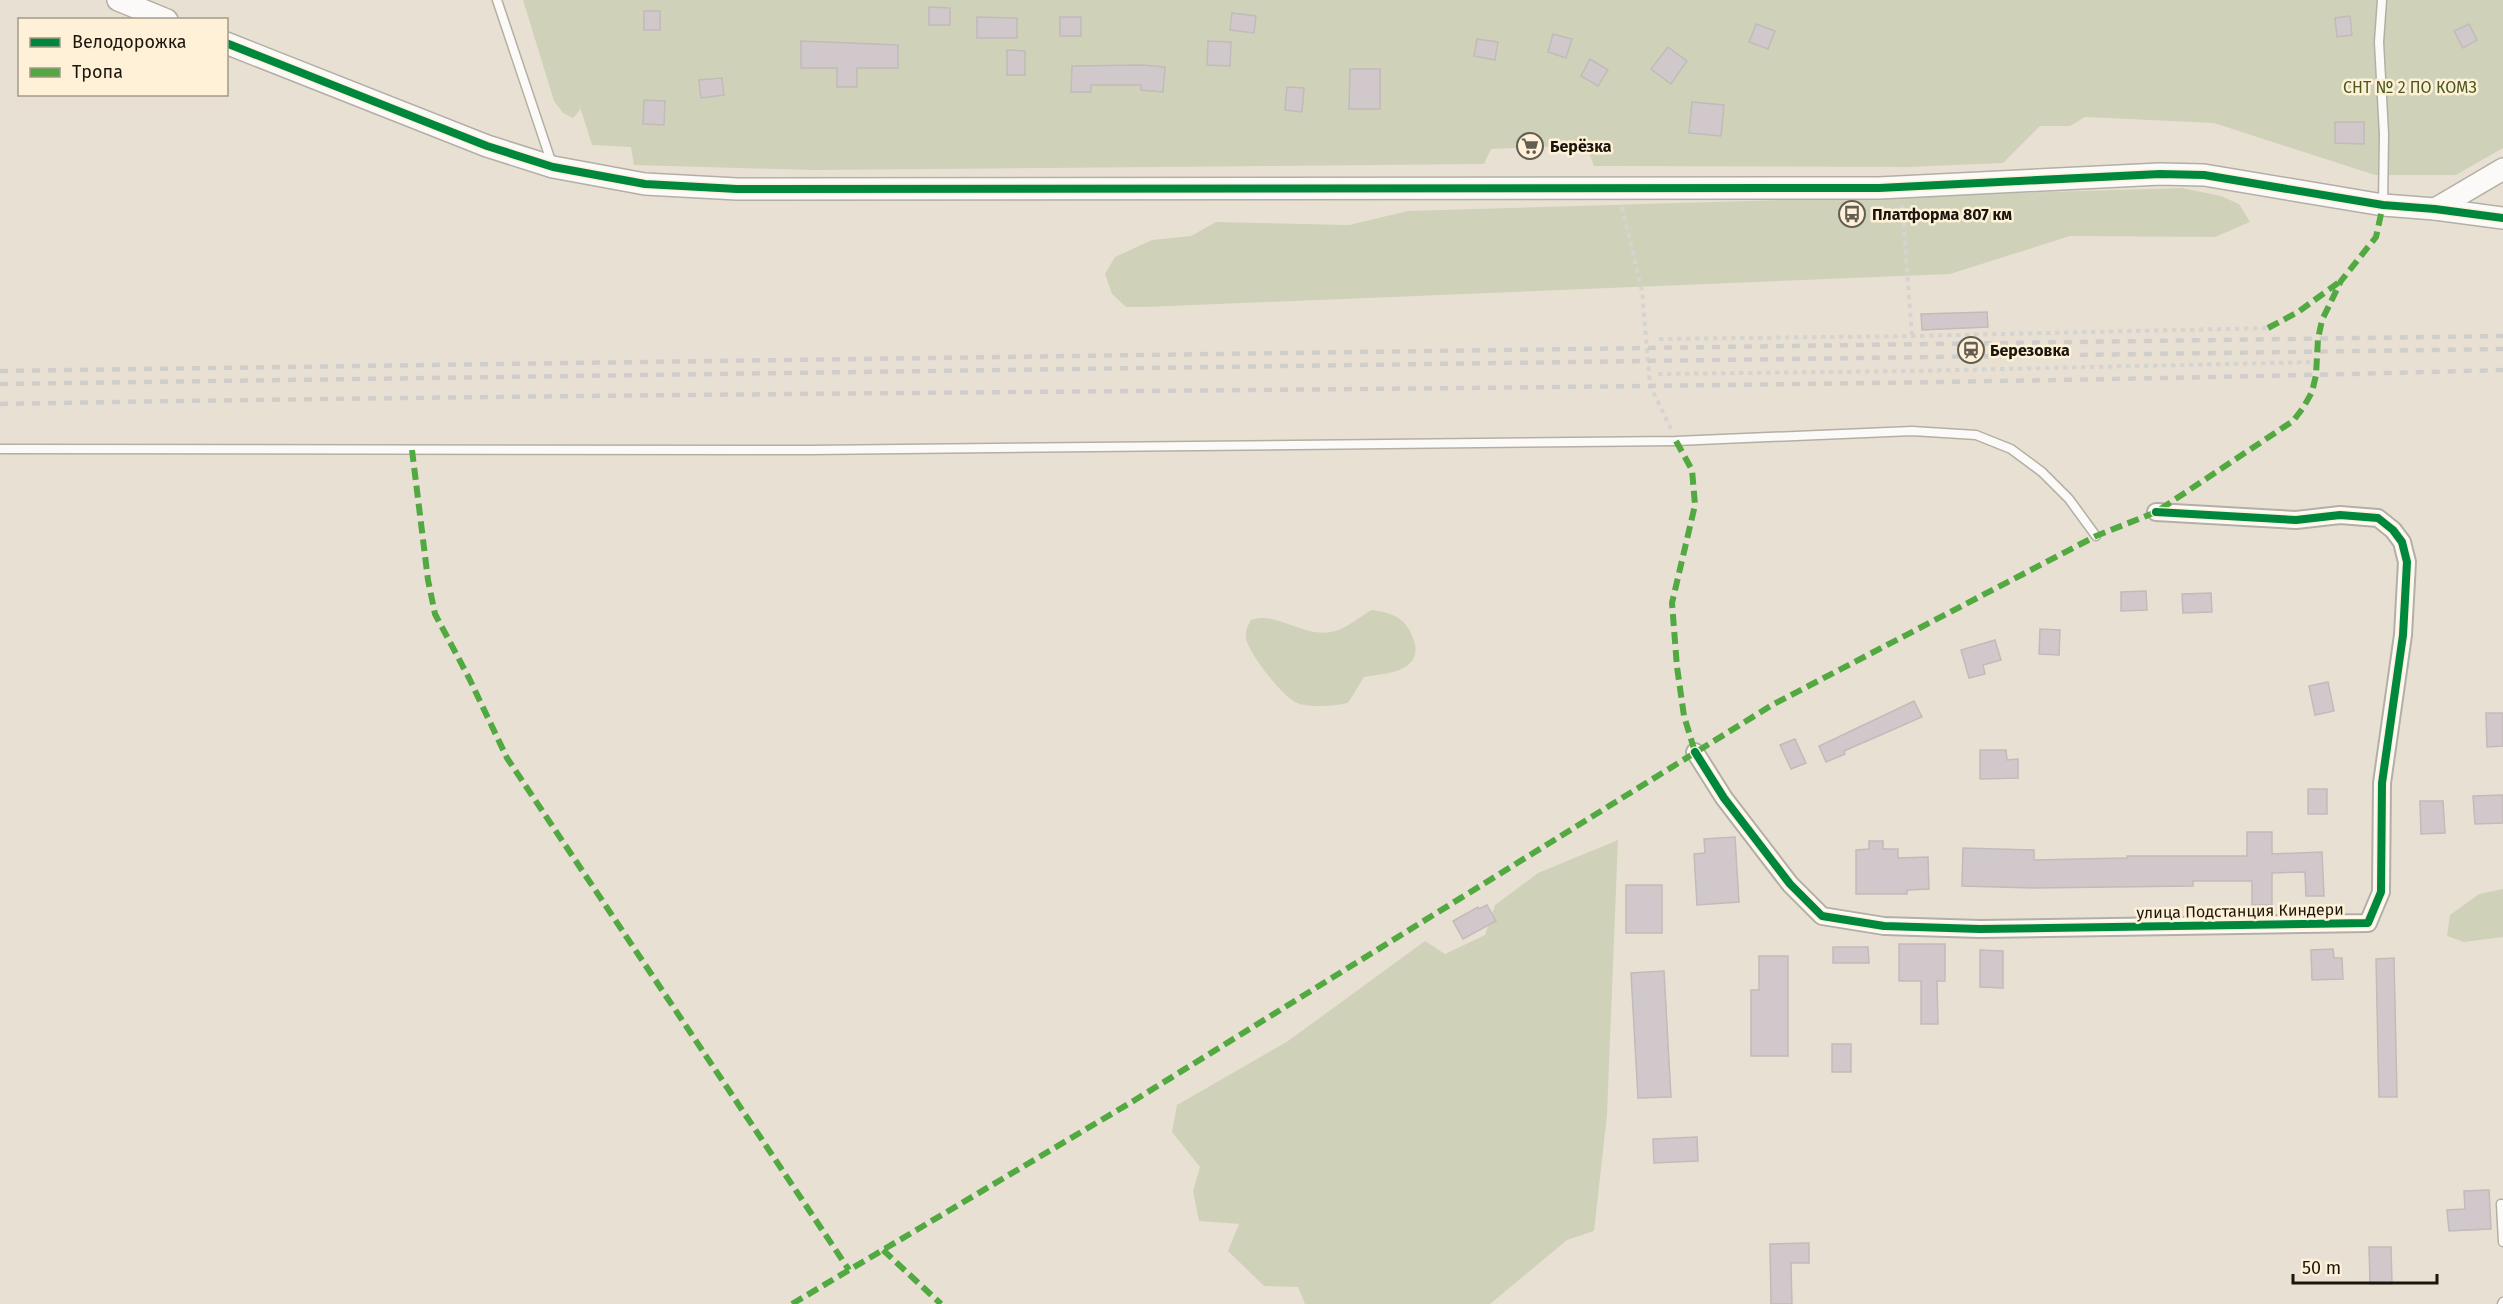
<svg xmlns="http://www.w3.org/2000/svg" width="2503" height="1304" font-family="'Fira Sans',sans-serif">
  <rect width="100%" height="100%" fill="#e8e1d3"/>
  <g fill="#cfd2b9">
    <path d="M523,0H2503V148L2456,175H2375L2214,123L2085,117L2070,126H2040L2003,163L1909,167L1594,166L1586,145L1491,149L1484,164L812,170L634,165L631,147L592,145L579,104L580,110L573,118L563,113L554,101Z"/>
    <path d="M2182,188L2221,196L2239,204L2250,222L2215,237L2070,236L1950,274L1146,307H1126L1112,294L1105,274L1115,257L1152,240L1191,236L1216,222L1349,225L1408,211Z"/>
    <path d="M1371,610C1395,613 1408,619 1415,644C1416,649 1416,656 1412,661C1402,674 1379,674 1364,677L1348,703C1334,706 1310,708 1297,703C1282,696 1252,657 1247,642C1244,633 1247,627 1251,620C1279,610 1307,642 1338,630C1349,626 1360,617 1371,610Z"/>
    <path d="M1618,840L1607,1115L1594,1231L1567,1240L1490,1304H1305L1298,1287L1264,1286L1228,1251L1239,1224L1199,1221L1193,1191L1200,1167L1172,1132L1177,1105L1288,1041L1425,941L1445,954L1485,935L1495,905L1538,873Z"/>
    <path d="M2503,889V937L2464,942L2447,936L2450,915L2479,894Z"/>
  </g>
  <g fill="#d1c8cb" stroke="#c1bbb9" stroke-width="1.5">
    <path d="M929,7L950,8V25H929Z"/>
    <rect x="644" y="11" width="16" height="19"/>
    <path d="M1232,13L1256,16L1254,33L1230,30Z"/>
    <path d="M2350,16L2352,35L2337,37L2335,18Z"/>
    <path d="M977,17L1017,18V38H977Z"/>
    <rect x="1060" y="17" width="21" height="19"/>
    <path d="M1756,24L1775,31L1768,49L1749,42Z"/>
    <path d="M2469,24L2477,40L2463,48L2454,31Z"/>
    <path d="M1553,34L1572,39L1566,58L1548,52Z"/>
    <path d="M1477,39L1498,42L1495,60L1474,56Z"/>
    <path d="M801,41L898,45V68H857V87H837V68H801Z"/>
    <path d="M1208,41L1231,42L1230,66L1207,65Z"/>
    <path d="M1668,47L1687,61L1671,84L1651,69Z"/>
    <path d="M1007,50L1025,51V75H1007Z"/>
    <path d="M1590,59L1608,70L1598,86L1581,76Z"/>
    <path d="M1143,65L1165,67L1163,92L1141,90V85H1091V92H1071L1072,66Z"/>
    <path d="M1350,69H1380V109H1349Z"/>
    <path d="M722,78L724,95L701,98L699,80Z"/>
    <path d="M1287,87L1304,88L1302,112L1285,110Z"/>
    <path d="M644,100L665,101L664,125L643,124Z"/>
    <path d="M1692,102L1724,105L1721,136L1689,133Z"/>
    <path d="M2335,122H2364V144L2335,143Z"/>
    <path d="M1987,312L1988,327L1922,330L1921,314Z"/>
    <path d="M2146,591L2147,610L2121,611V592Z"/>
    <path d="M2211,593L2212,612L2183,613L2182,594Z"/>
    <path d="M2040,629L2060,630L2059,655L2039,654Z"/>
    <path d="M1995,640L2001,660L1983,665L1985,674L1969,678L1961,650Z"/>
    <path d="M2328,682L2334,711L2315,715L2309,686Z"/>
    <path d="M1914,701L1922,717L1844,751L1845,754L1826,762L1819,746Z"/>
    <path d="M2486,713H2503V746L2487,747Z"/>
    <path d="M1795,739L1806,763L1791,769L1780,745Z"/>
    <path d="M1980,750H2006L2007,760L2018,759V778L1980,779Z"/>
    <rect x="2308" y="789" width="19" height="25"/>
    <path d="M2503,795V823L2475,824L2473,796Z"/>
    <path d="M2420,801H2443L2445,833L2421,834Z"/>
    <path d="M2247,832H2272V854L2322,852L2324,896H2306L2305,872L2272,873V905H2252V881H2193V886L2033,888L1962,886L1963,848L2034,850V860L2127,858V856H2247Z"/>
    <path d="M1735,837L1739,902L1697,905L1694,854L1705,853L1704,839Z"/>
    <path d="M1869,841H1883V849H1898V858L1928,857L1929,889L1907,890V894H1856V850L1869,849Z"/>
    <rect x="1626" y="885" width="36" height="48"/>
    <path d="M1487,905L1496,921L1463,939L1453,921L1478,907L1479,909Z"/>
    <path d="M1899,944H1945V981H1937L1938,1024H1921V981H1899Z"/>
    <path d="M1833,947H1868L1869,963H1833Z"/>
    <path d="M2333,949L2334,958H2342L2343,979L2312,980L2311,950Z"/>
    <path d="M1980,950L2003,951V988L1980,987Z"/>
    <path d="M1759,956H1788V1056H1751V990H1759Z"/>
    <path d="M2394,958L2397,1097H2379L2376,959Z"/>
    <path d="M1664,971L1671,1097L1638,1098L1631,973Z"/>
    <rect x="1832" y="1044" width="19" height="28"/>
    <path d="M1697,1137L1698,1161L1654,1163L1653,1139Z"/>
    <path d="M2489,1190L2491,1229L2449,1231L2447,1210L2465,1209L2464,1191Z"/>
    <path d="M1809,1243V1263H1791L1792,1304H1771L1770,1244Z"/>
    <path d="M2369,1247H2391L2392,1284H2370Z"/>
  </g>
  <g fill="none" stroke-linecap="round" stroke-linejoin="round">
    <defs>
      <g id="service">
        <path d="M497,0L552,164"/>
        <path d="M2382,0L2379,42L2384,134L2383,205"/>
        <path d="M0,449L811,450L1676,441L1912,431L1976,435L2011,449L2042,472L2069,499L2096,536"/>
        <path d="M2501,1204L2503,1242"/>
        <path d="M2502,1304L2503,1302"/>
      </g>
      <path id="minor" d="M1695,752L1724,798L1790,884L1822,916L1884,926L1980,929L2368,923L2381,892L2382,783L2403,635L2407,562L2402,542L2393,530L2378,518L2340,515L2296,520L2156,512"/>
      <g id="tertiary">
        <path d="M118,0L167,20"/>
        <path d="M226,43L487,146L553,167L645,184L737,189L1879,188L2160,174L2204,175L2383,205L2435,209L2503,218"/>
        <path d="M2435,209L2503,169"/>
      </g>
    </defs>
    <use href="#service" stroke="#b4afa4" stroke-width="11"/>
    <use href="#minor" stroke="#b4afa4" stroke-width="20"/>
    <use href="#tertiary" stroke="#b4afa4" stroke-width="24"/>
    <g stroke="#d6d4d0" stroke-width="4" stroke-dasharray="4.5 4.5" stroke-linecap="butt">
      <path d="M1902,205L1912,336"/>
      <path d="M1622,207L1642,291L1650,385L1671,429"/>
      <path d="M1659,339L1912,336L2268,328"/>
      <path d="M1658,374L1912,371L2317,362"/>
    </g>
    <use href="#service" stroke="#fcfaf8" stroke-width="8"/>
    <use href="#minor" stroke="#fcfaf8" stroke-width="16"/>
    <use href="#tertiary" stroke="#fcfaf8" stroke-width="21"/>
    <g stroke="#d0ceca" stroke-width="4.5" stroke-dasharray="8 8" stroke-linecap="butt">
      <path d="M0,371L2503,336"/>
      <path d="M0,384L2503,349"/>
      <path d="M0,404C834,389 1669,393 2503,370"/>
    </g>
    <g stroke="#52a941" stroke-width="6" stroke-dasharray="12 6" stroke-linecap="butt">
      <path d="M2268,328L2298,312L2338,283"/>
      <path d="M1676,441L1692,470L1695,505L1672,603L1677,667L1684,716L1695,752"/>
      <path d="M412,450L428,580L435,614L469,678L507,758L849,1270"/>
      <path d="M883,1250L941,1304"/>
      <path d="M792,1304L1135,1100L1772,705L2096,536L2156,512L2293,421L2303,408L2312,392L2316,375L2318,339L2322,320L2341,281L2376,237L2383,205"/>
    </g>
    <defs>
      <g id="cycleway">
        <path d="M226,43L487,146L553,167L645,184L737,189L1879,188L2160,174L2204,175L2383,205L2435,209L2503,218"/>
        <path d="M1695,752L1724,798L1790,884L1822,916L1884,926L1980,929L2368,923L2381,892L2382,783L2403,635L2407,562L2402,542L2393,530L2378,518L2340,515L2296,520L2156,512"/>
      </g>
    </defs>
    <use href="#cycleway" stroke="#fef1d7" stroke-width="11"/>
    <use href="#cycleway" stroke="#00873e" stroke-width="8"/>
  </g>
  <defs>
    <symbol id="supermarket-ring" viewBox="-11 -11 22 22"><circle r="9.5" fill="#fef1d7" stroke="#635d52" stroke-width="1.5"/><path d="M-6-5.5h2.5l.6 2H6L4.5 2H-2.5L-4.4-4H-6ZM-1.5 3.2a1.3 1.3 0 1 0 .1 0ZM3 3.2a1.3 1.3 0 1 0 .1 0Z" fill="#635d52"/></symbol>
    <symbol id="bus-ring" viewBox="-11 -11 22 22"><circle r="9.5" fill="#fef1d7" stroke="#635d52" stroke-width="1.5"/><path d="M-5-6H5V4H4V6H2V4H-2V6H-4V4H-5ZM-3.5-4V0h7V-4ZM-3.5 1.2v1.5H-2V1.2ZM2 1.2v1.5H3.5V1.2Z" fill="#635d52"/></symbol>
    <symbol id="station-ring" viewBox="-11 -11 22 22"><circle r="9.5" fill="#fef1d7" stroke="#635d52" stroke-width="1.5"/><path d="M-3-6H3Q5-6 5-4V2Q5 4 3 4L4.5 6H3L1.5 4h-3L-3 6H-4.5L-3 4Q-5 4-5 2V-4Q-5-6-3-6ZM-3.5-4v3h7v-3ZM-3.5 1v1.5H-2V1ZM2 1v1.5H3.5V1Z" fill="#635d52"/></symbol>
  </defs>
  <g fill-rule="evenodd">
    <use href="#supermarket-ring" x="1515" y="131" width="30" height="30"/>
    <use href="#bus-ring" x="1837" y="199" width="30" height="30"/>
    <use href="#station-ring" x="1956" y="335" width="30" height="30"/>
  </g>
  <g text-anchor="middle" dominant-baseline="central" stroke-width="5" stroke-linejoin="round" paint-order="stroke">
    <g font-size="16" fill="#4a5a1c" stroke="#fef1d7">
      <text x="2410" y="87">СНТ № 2 ПО КОМЗ</text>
    </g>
    <g font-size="16" font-weight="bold" fill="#1b160d" stroke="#fef1d7" text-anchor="start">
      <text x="1550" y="146">Берёзка</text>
      <text x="1872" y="214">Платформа 807 км</text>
      <text x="1990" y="350">Березовка</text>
    </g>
    <g font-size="16" fill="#1b160d" stroke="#fef1d7">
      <text transform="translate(2240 911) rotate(-1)">улица Подстанция Киндери</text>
    </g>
  </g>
  <rect x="18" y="18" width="210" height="78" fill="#fef1d7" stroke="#a39986" stroke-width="1.5"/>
  <rect x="30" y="38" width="30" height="9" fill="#00873e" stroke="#a39986" stroke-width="1.5"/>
  <text x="72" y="48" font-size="18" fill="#1b160d">Велодорожка</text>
  <rect x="30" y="68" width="30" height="9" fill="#52a941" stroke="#a39986" stroke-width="1.5"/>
  <text x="72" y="78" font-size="18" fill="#1b160d">Тропа</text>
  <path d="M2293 1274v9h144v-9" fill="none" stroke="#1b160d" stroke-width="3"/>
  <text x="2302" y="1274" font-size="18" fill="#1b160d" stroke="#fef1d7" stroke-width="4.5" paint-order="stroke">50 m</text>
</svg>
